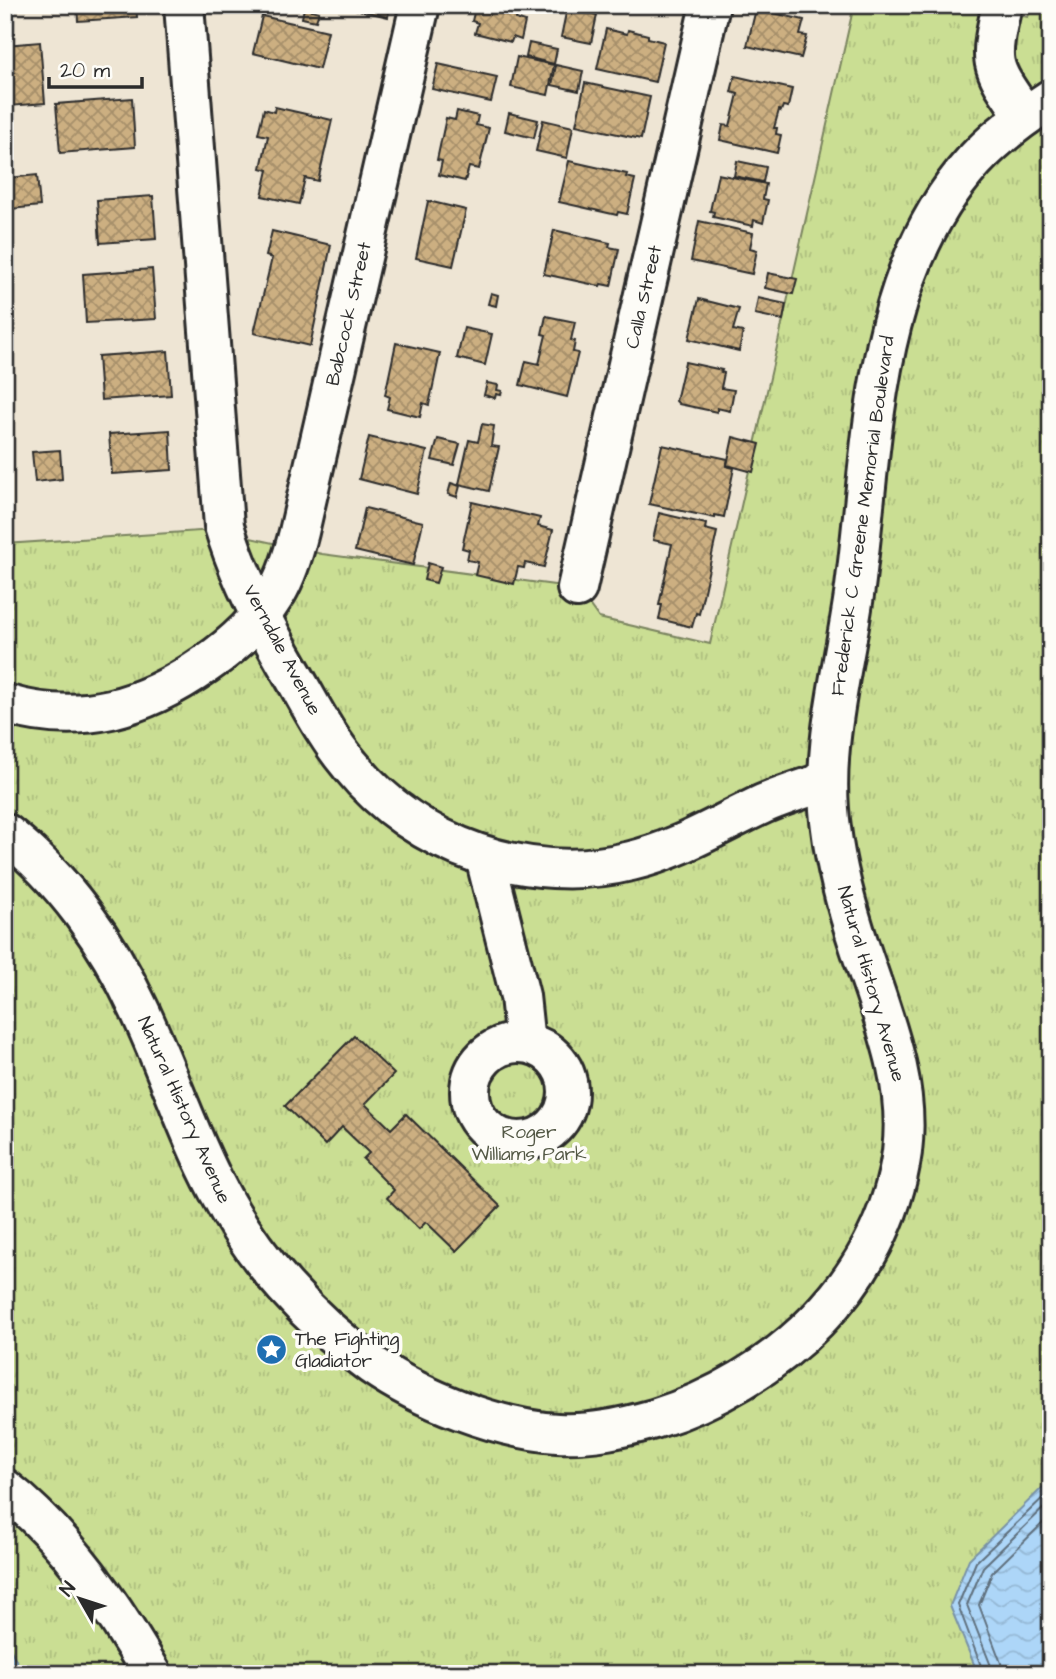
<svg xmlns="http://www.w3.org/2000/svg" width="1056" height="1679" font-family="'Architects Daughter',sans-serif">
  <defs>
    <pattern id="park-tufts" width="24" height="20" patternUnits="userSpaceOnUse" patternTransform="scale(1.75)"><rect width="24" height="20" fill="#cade93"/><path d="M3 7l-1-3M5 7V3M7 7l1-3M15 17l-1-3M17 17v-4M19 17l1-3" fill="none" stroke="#aebf7f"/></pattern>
    <pattern id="water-waves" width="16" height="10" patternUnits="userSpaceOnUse" patternTransform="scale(1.75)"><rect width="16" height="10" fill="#add6f8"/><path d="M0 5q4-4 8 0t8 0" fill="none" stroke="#95b8d5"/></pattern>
    <pattern id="building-cross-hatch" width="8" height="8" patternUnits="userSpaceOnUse" patternTransform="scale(1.75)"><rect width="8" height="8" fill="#ccaf81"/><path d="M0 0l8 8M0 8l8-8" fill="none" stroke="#a68f6a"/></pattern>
  </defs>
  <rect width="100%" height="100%" fill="#eee5d4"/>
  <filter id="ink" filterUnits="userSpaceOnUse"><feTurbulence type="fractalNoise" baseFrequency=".0143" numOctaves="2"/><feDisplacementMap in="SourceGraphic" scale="14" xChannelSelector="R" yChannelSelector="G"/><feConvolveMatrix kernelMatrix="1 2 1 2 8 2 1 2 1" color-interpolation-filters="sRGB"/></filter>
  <g filter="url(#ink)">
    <path fill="url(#park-tufts)" stroke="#7a845f" stroke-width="2" d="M854,5H974L1028,17L1032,5H1051V1674H5V544L215,530L322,554L577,588L599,618L710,644Z"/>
    <g fill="url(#water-waves)" stroke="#7992a6" stroke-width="2">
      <path d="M1051,1481V1674H978L950,1606L969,1559L1044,1486Z"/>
      <path d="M5,1638L23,1674H5Z"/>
    </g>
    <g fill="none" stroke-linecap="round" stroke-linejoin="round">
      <g stroke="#5f6f7d" stroke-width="2">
        <path d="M984,1674L958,1605L976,1562L1051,1490"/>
        <path d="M992,1674L991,1666L967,1605L983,1567L1051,1501"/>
        <path d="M1003,1674L1001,1663L979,1605L992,1573L1051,1515"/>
      </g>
    </g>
    <g fill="url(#building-cross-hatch)" stroke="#2b2b2b" stroke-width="2">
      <path d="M77,5H136L137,17L78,21Z"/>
      <path d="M338,5H390L388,17Z"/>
      <path d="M482,5L519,7L516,19L525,22L521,40L513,37L511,42L475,33L478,23L472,21L475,8L480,10Z"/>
      <path d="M304,8L319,12L316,21L302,18Z"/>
      <path d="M567,8L597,15L591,43L561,37Z"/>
      <path d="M756,9L804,20L800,35L807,36L801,58L747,46Z"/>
      <path d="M262,16L328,31L319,69L253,53Z"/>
      <path d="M606,29L627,34L628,30L648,35V38L664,42L655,82L597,69Z"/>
      <path d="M40,42L45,103L9,106L5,45Z"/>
      <path d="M529,43L557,49L554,64L526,57Z"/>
      <path d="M517,57L554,65L548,95L511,87Z"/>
      <path d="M438,64L497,77L491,102L432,89Z"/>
      <path d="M556,65L583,71L579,91L552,85Z"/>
      <path d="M735,76L792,89L788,107L783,106L781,111L779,110L774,128H777L776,134L781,135L777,153L720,140L723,125L730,126L738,94L731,92Z"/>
      <path d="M585,83L650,97L641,139L576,125Z"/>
      <path d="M132,98L135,147L60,153L56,104Z"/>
      <path d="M275,107L332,120L318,181L305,178L299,204L262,196L268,170L261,168L268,136L258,134L264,109L274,112Z"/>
      <path d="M457,111L478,116L476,125L489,128L479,169L469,167L465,181L439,175L442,161L437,160L446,118L455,120Z"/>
      <path d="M509,113L538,120L534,138L505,131Z"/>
      <path d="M543,120L573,127L567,158L536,151Z"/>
      <path d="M569,161L627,174L626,177L635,179L627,214L618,212L617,215L559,202Z"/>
      <path d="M737,161L766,167L763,182L734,176Z"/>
      <path d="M718,174L766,184L763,199L768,200L763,223L754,220L753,226L713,217L714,212L710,211Z"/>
      <path d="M37,175L40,206L11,209L9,178Z"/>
      <path d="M153,196L156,239L100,243L97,200Z"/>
      <path d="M428,201L466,210L453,266L416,258Z"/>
      <path d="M699,221L753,233L750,248L757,250L752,274L691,261Z"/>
      <path d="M5,227H11L13,256L5,257Z"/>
      <path d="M554,230L610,243L609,247L619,249L611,286L601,284L600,286L544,274Z"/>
      <path d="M272,231L331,245L310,346L254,333L272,258L266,256Z"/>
      <path d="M5,266H9L13,314H5Z"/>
      <path d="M152,269L156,319L86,323L83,274Z"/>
      <path d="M768,273L797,279L793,294L765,288Z"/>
      <path d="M491,293L498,295L496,306L488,304Z"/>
      <path d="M758,298L786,304L783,320L755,314Z"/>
      <path d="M699,299L739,309L733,330L743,332L739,351L689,339Z"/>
      <path d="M546,316L575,322L571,340L575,341L573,352L578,353L567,397L520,385L526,361L539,364L546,335L542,334Z"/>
      <path d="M464,328L492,334L485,365L457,358Z"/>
      <path d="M396,343L440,353L429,405L423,403L420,417L387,409L390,397L385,395Z"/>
      <path d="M168,351L171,395L101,400L98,356Z"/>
      <path d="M685,362L722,370L721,372L724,373L721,388L734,390L730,411L717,408V412L679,404L676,401Z"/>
      <path d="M487,383L498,385L497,390L502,391L501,395L496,394L495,398L484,395Z"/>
      <path d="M482,424L494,426L491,446L499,447L489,491L459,484L469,440L478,442Z"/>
      <path d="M170,430L172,470L112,474L109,434Z"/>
      <path d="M369,437L427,451L417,494L359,479Z"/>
      <path d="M733,437L760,444L753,472L727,465Z"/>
      <path d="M438,439L460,444L454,465L432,460Z"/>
      <path d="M662,445L728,459L726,466L734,468L724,517L715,515V518L649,504Z"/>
      <path d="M60,450L62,479L35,482L32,452Z"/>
      <path d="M451,483L460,486L457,497L448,494Z"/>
      <path d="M472,502L540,518L538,526L553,530L544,567L525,563L524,568L518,567L514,584L475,575L478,562L467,560L469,550L462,548Z"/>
      <path d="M365,508L423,522L413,565L355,551Z"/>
      <path d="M659,513L706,524L705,529L717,532L699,614L696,613L692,627L659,619L662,605H659L672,544L653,540Z"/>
      <path d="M428,563L441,567L436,583L424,580Z"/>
      <path d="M354,1036L394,1074L365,1104L391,1129L406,1114L500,1206L456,1251L426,1222L419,1229L387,1198L394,1190L363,1159L369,1153L342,1127L325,1145L285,1106Z"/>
    </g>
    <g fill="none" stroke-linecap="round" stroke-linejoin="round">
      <defs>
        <g id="minor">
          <path d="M184,5L224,526C239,578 266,629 293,675C311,706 327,738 350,765C416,847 529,886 631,861C678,850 720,824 763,804C784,795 806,788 828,781"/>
          <path d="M1002,5C988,66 990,65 1025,116"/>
          <path d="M577,588L710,5"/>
          <path d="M5,704C81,727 143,708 206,664C235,644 259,622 277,592C288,573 294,552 299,532L420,5"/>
          <path d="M5,833C63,878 108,942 139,1009C167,1068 187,1132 218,1190C253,1258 310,1321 372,1365C421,1399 497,1429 557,1433C590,1435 622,1428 654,1419C775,1382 884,1283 902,1152C911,1081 882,1015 860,948C847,909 836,869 831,828C820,751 843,672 854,595C874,449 869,278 974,161C996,137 1023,117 1051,99"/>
          <path d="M485,857L520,996L525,1043"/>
          <circle cx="519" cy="1092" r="49"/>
          <path d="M5,1489C64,1535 115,1609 152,1674"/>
        </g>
      </defs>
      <use href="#minor" stroke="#2b2b2b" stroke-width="44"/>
      <use href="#minor" stroke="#fdfcf7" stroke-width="38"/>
    </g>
  </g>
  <defs>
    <symbol id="sight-disc" viewBox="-11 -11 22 22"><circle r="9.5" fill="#1f6fb2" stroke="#fdfcf7"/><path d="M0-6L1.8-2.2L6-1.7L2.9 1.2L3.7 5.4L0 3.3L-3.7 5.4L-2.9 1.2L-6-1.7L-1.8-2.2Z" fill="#fff"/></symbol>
  </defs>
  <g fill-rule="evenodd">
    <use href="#sight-disc" x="254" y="1332" width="35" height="35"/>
  </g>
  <g text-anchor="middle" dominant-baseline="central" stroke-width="7" stroke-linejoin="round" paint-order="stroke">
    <g font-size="19" fill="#2b2b2b" stroke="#fdfcf7">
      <text transform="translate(644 297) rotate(-77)">Calla Street</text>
      <text transform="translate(349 314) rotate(-77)">Babcock Street</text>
      <text transform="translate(863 516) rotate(-82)">Frederick C Greene Memorial Boulevard</text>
      <text transform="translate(282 650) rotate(62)">Verndale Avenue</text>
      <text transform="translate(871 984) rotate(74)">Natural History Avenue</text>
      <text transform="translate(184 1110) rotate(66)">Natural History Avenue</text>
    </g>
    <g font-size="19" fill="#535845" stroke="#fdfcf7">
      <text x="529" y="1132">Roger<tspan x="529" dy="22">Williams Park</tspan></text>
    </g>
    <g font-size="19" fill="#2b2b2b" stroke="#fdfcf7" text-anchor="start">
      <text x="295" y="1339">The Fighting<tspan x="295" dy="22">Gladiator</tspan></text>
    </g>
  </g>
  <rect width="1056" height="1679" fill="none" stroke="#fdfcf7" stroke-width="28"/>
  <rect x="14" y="14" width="1028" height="1651" fill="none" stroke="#2b2b2b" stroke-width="2.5" filter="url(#ink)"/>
  <g transform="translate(80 1599) rotate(309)" stroke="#fdfcf7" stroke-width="5" paint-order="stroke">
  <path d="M0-5L12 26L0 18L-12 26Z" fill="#2b2b2b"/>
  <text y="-10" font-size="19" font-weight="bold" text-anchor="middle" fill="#2b2b2b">N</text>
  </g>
  <path d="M49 77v10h93v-10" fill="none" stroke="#2b2b2b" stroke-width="3.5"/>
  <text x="60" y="77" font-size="21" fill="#2b2b2b" stroke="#fdfcf7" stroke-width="5" paint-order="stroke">20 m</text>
</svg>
